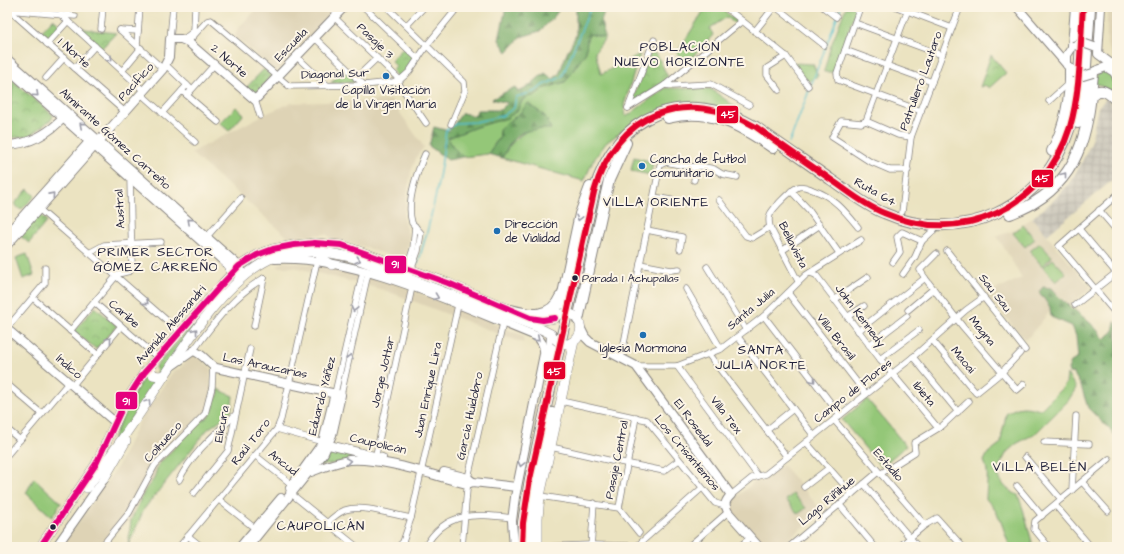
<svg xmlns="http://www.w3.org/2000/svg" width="1124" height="554" font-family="'Architects Daughter',sans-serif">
  <defs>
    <pattern id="industrial-grid" width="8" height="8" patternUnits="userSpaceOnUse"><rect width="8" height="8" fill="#c8c4b8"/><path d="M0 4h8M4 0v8" fill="none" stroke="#aca89f"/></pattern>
    <pattern id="forest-firs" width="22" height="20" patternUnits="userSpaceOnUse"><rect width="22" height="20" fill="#77ac68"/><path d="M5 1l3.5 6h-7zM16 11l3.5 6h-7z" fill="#618c57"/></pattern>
    <pattern id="park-crowns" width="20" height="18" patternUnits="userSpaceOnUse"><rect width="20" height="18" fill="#94c778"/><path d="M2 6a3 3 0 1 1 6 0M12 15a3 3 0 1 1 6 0" fill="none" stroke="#78a164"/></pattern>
  </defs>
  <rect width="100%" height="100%" fill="#fcf5e5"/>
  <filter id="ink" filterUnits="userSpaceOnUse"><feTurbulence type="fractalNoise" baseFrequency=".025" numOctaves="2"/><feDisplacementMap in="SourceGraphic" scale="8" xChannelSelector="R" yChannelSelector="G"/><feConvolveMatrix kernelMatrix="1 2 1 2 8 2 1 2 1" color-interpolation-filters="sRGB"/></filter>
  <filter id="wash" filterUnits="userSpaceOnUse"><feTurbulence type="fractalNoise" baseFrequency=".012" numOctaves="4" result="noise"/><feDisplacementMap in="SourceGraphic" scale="16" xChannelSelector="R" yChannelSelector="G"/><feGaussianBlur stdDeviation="0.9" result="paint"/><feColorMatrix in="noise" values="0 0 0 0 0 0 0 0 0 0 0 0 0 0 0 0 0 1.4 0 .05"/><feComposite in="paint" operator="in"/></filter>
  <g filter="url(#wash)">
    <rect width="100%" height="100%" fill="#ebe3c1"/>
    <g fill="#ded3b5">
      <path d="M259,7H340L276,72L235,36L238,28Z"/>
      <path d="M1107,7H1117V61L1112,55L1107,45Z"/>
      <path d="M391,100L424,147L417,156L411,171L403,218L409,238L404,261L362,246L332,239L326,234L309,235L289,238L191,153L263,115L291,103Z"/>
      <path d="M1032,218L1091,288L1069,305L1062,297L1026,340L985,294L1022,278L997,236L1013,231Z"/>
      <path d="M283,261L332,267L397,284L524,336L523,343L384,290L294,267H277Z"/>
      <path d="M193,354L211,368L210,386L215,388L219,393L214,407L208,417L197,424L158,465L154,479L145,490L131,520L118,529L105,547H61L118,466L139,422L174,370L179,369Z"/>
      <path d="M783,465L822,511L779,547H764L730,509L729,503L758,479H764Z"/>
    </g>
    <path fill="url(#industrial-grid)" d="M1107,98L1117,110V176L1047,235L1032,218L1053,201L1068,185L1080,166L1091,143L1098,107Z"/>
    <g fill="#94c778" stroke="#5b745a">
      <path d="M706,7H719L737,21L734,23L727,17L710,28L713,35L686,64L677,53Z"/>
      <path d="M846,7H857L834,72H824L830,48Z"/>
      <path d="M53,19L61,26L49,39L41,32Z"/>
      <path d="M590,34L605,38L595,52L601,74L640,54L624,105L626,117L665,88L711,89L741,111L706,105L636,121L606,143L593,161L584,181L502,158C510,144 516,137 530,129L520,113L499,129L500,136L488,154L463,157L453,147L448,138L476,127L507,118L517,111L523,99L535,95L543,89L565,82L586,52L587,39Z"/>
      <path d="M794,63L813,64L818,76L808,82Z"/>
      <path d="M344,68L357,82L331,83Z"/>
      <path d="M1101,69L1114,74L1115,94L1095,83L1096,77Z"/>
      <path d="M7,81L13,85L7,138Z"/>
      <path d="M236,107L244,114L229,131L220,123Z"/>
      <path d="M634,157L653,162L651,175L631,171Z"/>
      <path d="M28,189L35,196L21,210L14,204Z"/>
      <path d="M1023,225L1035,239L1025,247L1013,233Z"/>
      <path d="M1040,243L1052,257L1042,266L1030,251Z"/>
      <path d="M27,254L34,275L23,279L16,258Z"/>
      <path d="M1053,259L1066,273L1056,282L1043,267Z"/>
      <path d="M211,304L163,373L159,375L155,367L196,321L204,309Z"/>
      <path d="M147,373L155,383L109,452L116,431L134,393Z"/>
      <path d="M1067,374L1076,388L1068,401L1036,433L1016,444L1007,452L997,471C1001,484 1006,490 1018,495L1023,509L1032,542V547H1010C1002,528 1002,515 986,499C986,484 990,474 984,461L988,453L1001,443C1001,432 1005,425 1006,414C1018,405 1026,406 1040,410L1066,384Z"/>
      <path d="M215,388L233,396L231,412L207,430L144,509L128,546L131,520L145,490L154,479L158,465L197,424L208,417L214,407L212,401L216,399L219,393Z"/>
      <path d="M867,399L906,446L881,467L842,420Z"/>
      <path d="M332,448L370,458L318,466Z"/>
      <path d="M34,478L61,503L52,517L26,493Z"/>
      <path d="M793,494L806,508L798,514L786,500Z"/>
    </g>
    <g fill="url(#forest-firs)" stroke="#4c6752">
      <path d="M506,7H561L553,18L540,31L521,37L507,52L499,40Z"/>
      <path d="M576,7H603L604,12L601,22L605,38L590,34L587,39L586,52L565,82L543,89L535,95L523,99L517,111L507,118L476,127L448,138L453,147L463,157L448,160L429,146L434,127L449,131L462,113L475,116L477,110H500L508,103L492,99L515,87L518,92C530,88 535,79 545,73L553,79L559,74L566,55L576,35Z"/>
      <path d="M528,103L545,116L551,129C521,129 516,132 502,158L488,154L500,137L499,129L520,113Z"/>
      <path d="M1043,287L1051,288C1066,308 1090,317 1104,339L1113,332L1115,321L1117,325V437L1088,408L1081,386L1074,374L1069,373L1068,369L1071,362L1078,358L1076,336L1072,326L1051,317L1050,307L1039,292Z"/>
    </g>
    <g fill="url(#park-crowns)" stroke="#5b745a">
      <path d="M77,28L116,33L101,49Z"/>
      <path d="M404,47L414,57L407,69L399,78L393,71L396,66L391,61Z"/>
      <path d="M651,52L657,55L669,79L629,107Z"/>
      <path d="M991,55L1006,73L989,88L985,85L980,87Z"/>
      <path d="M264,69L272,76L254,95L246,88Z"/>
      <path d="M8,76L53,115L52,119L29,136L7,138L13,85L7,81Z"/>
      <path d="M39,213L47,221L29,243L20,236Z"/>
      <path d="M95,307L117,326L96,349L74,331Z"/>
    </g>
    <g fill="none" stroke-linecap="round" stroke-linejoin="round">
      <g stroke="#52becb" stroke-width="1.5">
        <path d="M789,143L841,7"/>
        <path d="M418,263C432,219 441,176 446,130L457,123L475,122L502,116L514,108L516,97L536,91L543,85L562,77L591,7"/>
      </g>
    </g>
  </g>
  <g filter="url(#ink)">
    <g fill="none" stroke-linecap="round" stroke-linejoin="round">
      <defs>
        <g id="street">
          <path d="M364,7L418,59"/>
          <path d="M387,7L464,82L465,91L451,124"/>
          <path d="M725,7L786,56L808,86"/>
          <path d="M776,7L824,45"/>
          <path d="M823,7L836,17"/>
          <path d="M860,7L837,73L838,80L921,111"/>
          <path d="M897,7L952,28"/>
          <path d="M8,10L75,16"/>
          <path d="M9,10L125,112"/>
          <path d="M60,14L144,91"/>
          <path d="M67,15L68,7"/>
          <path d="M334,17L400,80"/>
          <path d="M855,23L942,55"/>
          <path d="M407,25L424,7"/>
          <path d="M101,29L103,7"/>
          <path d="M120,30L163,69"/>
          <path d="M120,30L138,31"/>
          <path d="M755,31L774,7"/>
          <path d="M315,38L364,85"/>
          <path d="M170,39L173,7"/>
          <path d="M184,39L194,31L195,7"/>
          <path d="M188,42L207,21L211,20L289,86L364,85L393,82L400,80L409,72L427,45L458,7"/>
          <path d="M47,44L68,21"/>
          <path d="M137,45L140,7"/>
          <path d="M845,50L932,82"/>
          <path d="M297,57L328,86"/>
          <path d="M166,65L189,87"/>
          <path d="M75,68L95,46"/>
          <path d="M122,71L141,48"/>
          <path d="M46,78L64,58"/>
          <path d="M356,78L377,58"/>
          <path d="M397,81L426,123"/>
          <path d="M665,85L673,86L711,84L749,105"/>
          <path d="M779,90L767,75V68L786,56"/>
          <path d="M182,91L218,122"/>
          <path d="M141,94L195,142"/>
          <path d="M187,95L215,64"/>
          <path d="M255,100L260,116"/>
          <path d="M1049,101L1069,83"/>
          <path d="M628,108L665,85L742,21"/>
          <path d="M628,108L654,40"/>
          <path d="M162,113L187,85"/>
          <path d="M866,121L909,7"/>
          <path d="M693,167L696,171L694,180"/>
          <path d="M908,170H890L869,161L832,137L841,121L861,123L866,121L898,135L911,137"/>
          <path d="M791,191L808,209L839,253"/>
          <path d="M1117,195L1059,246L1117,315"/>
          <path d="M654,197L688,203"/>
          <path d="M719,200L746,236L752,238L770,227"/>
          <path d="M39,209L179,331"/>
          <path d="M1099,210L1117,231"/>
          <path d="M902,212L911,137L960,7"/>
          <path d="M1079,229L1117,274"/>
          <path d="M647,230L682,237L680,249"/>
          <path d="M204,240L241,198"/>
          <path d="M783,250L820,225"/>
          <path d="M947,251L1025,350"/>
          <path d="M89,253L104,245L161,242"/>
          <path d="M936,254L920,270L925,278L963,327L1017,390L1024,384"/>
          <path d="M893,262L900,252L897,237L902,232L922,241L934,230"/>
          <path d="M640,264L671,270L679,269"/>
          <path d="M707,267L746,330"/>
          <path d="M407,268L413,249L415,226"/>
          <path d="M810,273L816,275L880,359L938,428"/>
          <path d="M903,274L915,257L922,241"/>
          <path d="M407,281L418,251L421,233L412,223C406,202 417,172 425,154"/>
          <path d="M798,281L770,227C767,215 771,212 779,203C785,197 790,191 798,187C804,185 808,188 813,190C834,197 845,211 858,227"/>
          <path d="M686,289L721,349"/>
          <path d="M788,293L866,394"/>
          <path d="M33,298L98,355"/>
          <path d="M834,300L868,277"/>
          <path d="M95,303L157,357"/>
          <path d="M1075,305L1117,272"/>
          <path d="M908,310L933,289"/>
          <path d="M764,316L840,415"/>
          <path d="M847,317L864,306"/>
          <path d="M254,326L264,278"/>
          <path d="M7,328L45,283V268"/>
          <path d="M70,331L118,274L130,271L132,268L130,178"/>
          <path d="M858,331L925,278"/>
          <path d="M738,337L814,436"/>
          <path d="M933,341L976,393L1002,372L1020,353"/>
          <path d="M869,345L907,316"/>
          <path d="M193,351C214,323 233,296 264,278"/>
          <path d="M709,355L787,457"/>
          <path d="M913,357L958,412"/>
          <path d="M621,358L660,165L666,162L690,167L700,166L714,169L722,174L737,177"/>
          <path d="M880,359L919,330"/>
          <path d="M636,366H677L721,349L764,316L806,275L861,240"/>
          <path d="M677,366L758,476"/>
          <path d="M7,384L42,414"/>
          <path d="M72,386L121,326"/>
          <path d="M335,393L363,271"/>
          <path d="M341,395L368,273"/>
          <path d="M561,401L647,420L715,503L725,506"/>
          <path d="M834,420L925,525"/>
          <path d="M7,429L20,440"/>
          <path d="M277,429L323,442"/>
          <path d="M767,430L793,409"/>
          <path d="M806,442L852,494"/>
          <path d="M1044,442L1089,444"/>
          <path d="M551,447L612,461"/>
          <path d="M7,455L68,383"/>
          <path d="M256,456L295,487"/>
          <path d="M1025,457L1061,499"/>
          <path d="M375,459L412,287"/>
          <path d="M620,462L664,471L679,460"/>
          <path d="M880,474L915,452L914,443L942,426L969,401"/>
          <path d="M179,480C192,454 214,435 235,415"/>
          <path d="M1083,483L1108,511"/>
          <path d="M864,484L918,547"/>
          <path d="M1017,486L1042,516"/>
          <path d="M804,487L829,468"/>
          <path d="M1072,490L1076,416"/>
          <path d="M289,492L357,547"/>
          <path d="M194,493L228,451L250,349"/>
          <path d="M731,495L752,478L766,474L913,357L966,310L984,297"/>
          <path d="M540,496L619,508L639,533"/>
          <path d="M218,499L257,530"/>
          <path d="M839,504L875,547"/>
          <path d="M1055,505L1091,547"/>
          <path d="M619,508L636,417"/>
          <path d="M327,523C332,518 338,513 345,510C362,504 393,515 411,518"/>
          <path d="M188,536L202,547"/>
          <path d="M101,547L129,513L155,465L205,414L212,387L213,366"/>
          <path d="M179,547L277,429L281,419L317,261"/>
          <path d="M398,547L403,542L411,518L458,305"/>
          <path d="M425,547C446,510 476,514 512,518"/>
          <path d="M462,547L468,478L503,323"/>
          <path d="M538,547L591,545L637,546L702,488"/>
          <path d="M591,547L594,503"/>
          <path d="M688,547L728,512"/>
          <path d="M739,547L751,537"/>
          <path d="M789,547L878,472"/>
          <path d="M899,547L925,525L937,518L963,547"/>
          <path d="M1049,547L1034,529L1035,521L1109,459"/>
        </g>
        <g id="secondary">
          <path d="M1017,7L1068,66"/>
          <path d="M1101,7L1098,54L1117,68"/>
          <path d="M7,59L239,266L242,272L237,282"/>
          <path d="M1067,65V55L1073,46"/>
          <path d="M7,68L229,266L231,274"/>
          <path d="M1095,71L1106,67L1114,72L1117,78V101"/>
          <path d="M7,145C32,144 50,133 66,115"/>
          <path d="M7,234L89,142L95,141"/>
          <path d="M7,245L163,69L169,57L170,39H181L188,42L255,100L344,7"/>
          <path d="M275,259C357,255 460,306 536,336C542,341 545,346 544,354L515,497L512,521L514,547"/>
          <path d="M7,329L116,423"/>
          <path d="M581,329L585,337L590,342L636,366L731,495C725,501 724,504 728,512L759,547"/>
          <path d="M173,365L193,351C203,353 207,363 216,368L341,395L332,435L324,453L248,547"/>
          <path d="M324,442L329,445L382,458"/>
          <path d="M311,472C323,467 336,462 349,460C381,457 435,476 467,484L473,482L517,487"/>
          <path d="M444,472L468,478L473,482"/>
          <path d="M290,488L323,442L335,393"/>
          <path d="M56,547L104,479"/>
          <path d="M240,547L281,498"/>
        </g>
        <g id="primary">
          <path d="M321,247C317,257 325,260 332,265"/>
          <path d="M570,343C582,339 584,325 575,316"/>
          <path d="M152,363L150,368L153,375L159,376L165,375"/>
          <path d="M104,479L126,441"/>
          <path d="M87,488C108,459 129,430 148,401C178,356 220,283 270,259C296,247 327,251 354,258L537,327L551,334"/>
          <path d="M40,547L96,464L124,404L144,373L223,283L239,266L257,255L273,249L294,245L315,243L342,245L448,283L530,318L543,320L555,318"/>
          <path d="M538,547V518L540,496L574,341"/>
        </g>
        <g id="highway">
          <path d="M1073,46L1076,7"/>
          <path d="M1090,97C1100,85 1110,93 1117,102"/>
          <path d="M668,118C709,107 740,125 773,148"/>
          <path d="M1078,123L1084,94L1090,8"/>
          <path d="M1052,151C1065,127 1071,96 1070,69"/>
          <path d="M1010,214C1019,210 1028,207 1035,202C1083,173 1089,123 1093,73"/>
          <path d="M511,310C529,315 551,319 560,297"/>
          <path d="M556,316L560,308L580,214L590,187"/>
          <path d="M578,320L609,180L626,143"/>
          <path d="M550,361L552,336"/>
          <path d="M522,547L523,523L530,479L594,192C616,112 686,86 756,127C781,145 806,162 830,179C848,191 864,205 884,213C961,247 1045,208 1070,127C1081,89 1080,46 1083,7"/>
          <path d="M530,547L534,500L552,413"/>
        </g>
      </defs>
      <use href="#street" stroke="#86827e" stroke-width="7"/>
      <use href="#secondary" stroke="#86827e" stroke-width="10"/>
      <use href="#primary" stroke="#86827e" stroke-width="10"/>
      <use href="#highway" stroke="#86827e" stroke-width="12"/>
      <use href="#street" stroke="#fff" stroke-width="5.5"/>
      <use href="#secondary" stroke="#fff" stroke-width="8"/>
      <use href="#primary" stroke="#fff" stroke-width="9"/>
      <use href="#highway" stroke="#fff" stroke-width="10"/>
      <defs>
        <g id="secondary-bridge">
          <path d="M1073,46L1083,43L1094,47"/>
          <path d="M1074,73L1083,76L1093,73"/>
        </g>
        <g id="primary-bridge">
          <path d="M561,314L568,313L575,316"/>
          <path d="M555,339L560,343L567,344"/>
        </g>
      </defs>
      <use href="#secondary-bridge" stroke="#86827e" stroke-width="10" stroke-linecap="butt"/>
      <use href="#primary-bridge" stroke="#86827e" stroke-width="10" stroke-linecap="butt"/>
      <use href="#secondary-bridge" stroke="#fff" stroke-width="8"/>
      <use href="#primary-bridge" stroke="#fff" stroke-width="9"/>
      <defs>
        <path id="bus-1" d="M40,547L96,464L124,404L144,373L223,283L239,266L257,255L273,249L294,245L315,243L342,245L448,283L530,318L543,320L555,318"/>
        <path id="bus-2" d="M522,547L523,523L530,479L594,192C616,112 686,86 756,127C781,145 806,162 830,179C848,191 864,205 884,213C961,247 1045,208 1070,127C1081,89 1080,46 1083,7"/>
      </defs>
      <use href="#bus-1" stroke="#fcf5e5" stroke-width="9"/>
      <use href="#bus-2" stroke="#fcf5e5" stroke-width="9"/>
      <use href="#bus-1" stroke="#e5007d" stroke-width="6"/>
      <use href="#bus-2" stroke="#e4002b" stroke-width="6"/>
    </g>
    <defs><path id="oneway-chevron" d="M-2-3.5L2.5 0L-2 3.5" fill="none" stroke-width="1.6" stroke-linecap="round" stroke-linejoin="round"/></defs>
    <g stroke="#9c9ca7">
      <use href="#oneway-chevron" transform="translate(110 59) rotate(43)"/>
      <use href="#oneway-chevron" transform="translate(36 94) rotate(42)"/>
      <use href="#oneway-chevron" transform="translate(82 125) rotate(-139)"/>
      <use href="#oneway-chevron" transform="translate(1064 175) rotate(-52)"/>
      <use href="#oneway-chevron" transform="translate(52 195) rotate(-48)"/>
      <use href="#oneway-chevron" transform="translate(579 218) rotate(104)"/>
      <use href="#oneway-chevron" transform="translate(190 221) rotate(-138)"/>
      <use href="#oneway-chevron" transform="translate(358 260) rotate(19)"/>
      <use href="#oneway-chevron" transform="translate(436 297) rotate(21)"/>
      <use href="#oneway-chevron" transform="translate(146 302) rotate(41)"/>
      <use href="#oneway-chevron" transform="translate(354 309) rotate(103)"/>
      <use href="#oneway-chevron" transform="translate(195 331) rotate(-52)"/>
      <use href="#oneway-chevron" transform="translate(537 339) rotate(40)"/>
      <use href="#oneway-chevron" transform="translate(109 340) rotate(-50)"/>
      <use href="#oneway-chevron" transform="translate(350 357) rotate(-77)"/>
      <use href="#oneway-chevron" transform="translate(813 380) rotate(53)"/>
      <use href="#oneway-chevron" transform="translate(148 402) rotate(-56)"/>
      <use href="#oneway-chevron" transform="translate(348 461) rotate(-8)"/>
      <use href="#oneway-chevron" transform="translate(521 464) rotate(103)"/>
    </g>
  </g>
  <g fill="#1f6fb2" stroke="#fcf5e5" stroke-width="1.5">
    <circle cx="386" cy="76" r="4"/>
    <circle cx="642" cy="166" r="4"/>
    <circle cx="497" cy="231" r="4"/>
    <circle cx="643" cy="335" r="4"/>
  </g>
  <g fill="#22223b" stroke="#fcf5e5" stroke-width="1.5">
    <circle cx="575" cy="278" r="3.5"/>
    <circle cx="53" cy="527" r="3.5"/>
  </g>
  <g text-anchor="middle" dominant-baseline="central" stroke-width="4" stroke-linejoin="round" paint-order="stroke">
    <g font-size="11" fill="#22223b" stroke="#fcf5e5" text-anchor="start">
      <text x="582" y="278">Parada 1 Achupallas</text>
    </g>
    <g font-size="12" fill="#22223b" stroke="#fcf5e5">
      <text transform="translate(375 41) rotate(44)">Pasaje 3</text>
      <text transform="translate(291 45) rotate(-46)">Escuela</text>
      <text transform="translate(74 53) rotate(42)">1 Norte</text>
      <text transform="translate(229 61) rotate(41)">2 Norte</text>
      <text transform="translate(335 74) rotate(-2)">Diagonal Sur</text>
      <text transform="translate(921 81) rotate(-70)">Patrullero Lautaro</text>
      <text transform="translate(136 82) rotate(-48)">Pacífico</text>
      <text transform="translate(115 139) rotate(42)">Almirante Gómez Carreño</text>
      <text transform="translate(875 192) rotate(29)">Ruta 64</text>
      <text transform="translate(120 209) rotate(-93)">Austral</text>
      <text transform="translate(793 245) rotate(63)">Bellavista</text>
      <text transform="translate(995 293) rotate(52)">Sau Sau</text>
      <text transform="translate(751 309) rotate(-40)">Santa Julia</text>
      <text transform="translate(124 314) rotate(41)">Caribe</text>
      <text transform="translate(860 316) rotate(53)">John Kennedy</text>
      <text transform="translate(171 325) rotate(-49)">Avenida Alessandri</text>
      <text transform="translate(982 331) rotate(51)">Magna</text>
      <text transform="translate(836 337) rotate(52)">Villa Brasil</text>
      <text transform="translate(963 360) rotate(50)">Maoai</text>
      <text transform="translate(265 366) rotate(12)">Las Araucarias</text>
      <text transform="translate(69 367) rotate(41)">Índico</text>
      <text transform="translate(383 372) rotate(-77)">Jorge Jottar</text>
      <text transform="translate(428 390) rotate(-78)">Juan Enrique Lira</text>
      <text transform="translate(853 391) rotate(-38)">Campo de Flores</text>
      <text transform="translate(924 394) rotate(50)">Ibieta</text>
      <text transform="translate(322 396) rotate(-76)">Eduardo Yáñez</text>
      <text transform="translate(726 415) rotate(53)">Villa Tex</text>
      <text transform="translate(470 416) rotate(-78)">García Huidobro</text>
      <text transform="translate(693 423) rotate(53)">El Rosedal</text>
      <text transform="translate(222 424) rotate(-79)">Elicura</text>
      <text transform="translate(163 442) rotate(-48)">Coihueco</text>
      <text transform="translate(251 442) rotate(-52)">Raúl Toro</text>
      <text transform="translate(378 444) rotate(13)">Caupolicán</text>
      <text transform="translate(687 453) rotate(50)">Los Crisantemos</text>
      <text transform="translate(617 460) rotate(-79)">Pasaje Central</text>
      <text transform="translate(283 463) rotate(38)">Ancud</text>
      <text transform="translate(888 465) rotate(49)">Estadio</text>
      <text transform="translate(827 501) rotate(-40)">Lago Riñihue</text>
    </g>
    <g font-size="12" fill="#22223b" stroke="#fcf5e5">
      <text x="386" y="90">Capilla Visitación<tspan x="386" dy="14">de la Virgen María</tspan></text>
      <text x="650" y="159" text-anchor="start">Cancha de futbol<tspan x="650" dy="14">comunitario</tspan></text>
      <text x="505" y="224" text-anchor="start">Dirección<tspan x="505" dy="14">de Vialidad</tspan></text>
      <text x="643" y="348">Iglesia Mormona</text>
    </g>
    <g font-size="13" letter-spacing="1" fill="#22223b" stroke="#fcf5e5">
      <text x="680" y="47">POBLACIÓN<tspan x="680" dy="15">NUEVO HORIZONTE</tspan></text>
      <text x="656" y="202">VILLA ORIENTE</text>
      <text x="156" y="252">PRIMER SECTOR<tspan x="156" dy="15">GÓMEZ CARREÑO</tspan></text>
      <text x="761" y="350">SANTA<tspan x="761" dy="15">JULIA NORTE</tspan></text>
      <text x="1040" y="467">VILLA BELÉN</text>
      <text x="321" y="526">CAUPOLICÁN</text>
    </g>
  </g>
  <g stroke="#fcf5e5" stroke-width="1.5">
    <rect x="716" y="105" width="23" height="19" rx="4" fill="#e4002b"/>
    <rect x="1031" y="169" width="23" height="19" rx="4" fill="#e4002b"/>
    <rect x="384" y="255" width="23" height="19" rx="4" fill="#e5007d"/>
    <rect x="543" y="361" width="23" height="19" rx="4" fill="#e4002b"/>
    <rect x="115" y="391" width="23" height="19" rx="4" fill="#e5007d"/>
  </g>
  <g font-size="11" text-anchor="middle" font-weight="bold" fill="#fff">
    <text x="728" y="118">45</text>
    <text x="1042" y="182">45</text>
    <text x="395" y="268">91</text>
    <text x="554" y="375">45</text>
    <text x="126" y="405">91</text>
  </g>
  <rect width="1124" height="554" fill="none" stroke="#fcf5e5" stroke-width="24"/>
</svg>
